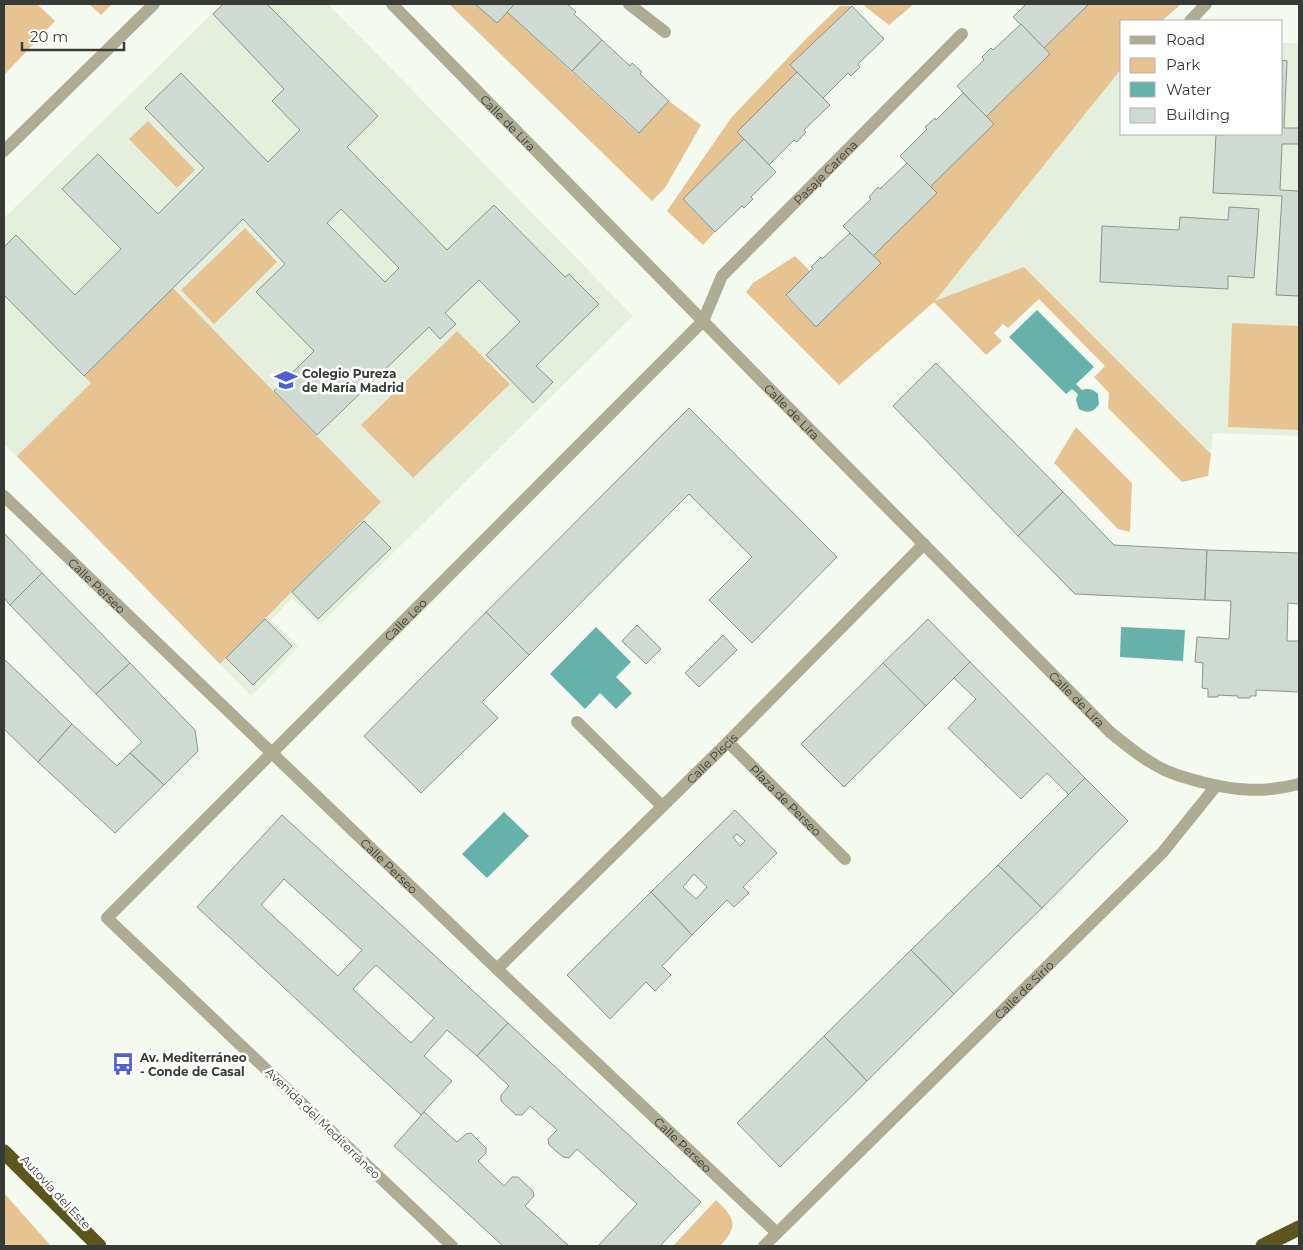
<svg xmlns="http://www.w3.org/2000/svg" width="1303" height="1250" font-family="Montserrat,sans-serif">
  <rect width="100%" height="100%" fill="#f4faef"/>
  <g fill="#e5efdd">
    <path d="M222,4H328L633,316L320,625L292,598L271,620L299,646L251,696L4,444V218Z"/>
    <path d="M1282,43H1299V436L1213,433L1211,454L1024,267L934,302L1122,68V134H1282Z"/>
  </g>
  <g fill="#e7c392">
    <path d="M4,4H37L55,21L4,75Z"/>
    <path d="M89,4H112L101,15Z"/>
    <path d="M449,4H476L497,23L507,12L638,133L669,101L701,125L665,188L652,201Z"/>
    <path d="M862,4H914L889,25Z"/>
    <path d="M1089,4H1181L1162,21H1122V68L935,301L1024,267L1211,454L1208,476L1182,482L1108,408L1109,393L1094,377L1105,366L1039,299L1008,328L1003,324L994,333L1002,341L986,355L934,302L839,385L746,292L753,283L795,256L810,271L786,296L816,327L880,264L873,256L936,193L930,187L986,117L1050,54L1044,48Z"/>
    <path d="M840,6H852L791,65L797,72L737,132L744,139L683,199L715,232L703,245L667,211L731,118L806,39Z"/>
    <path d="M148,121L195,170L177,188L129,139Z"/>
    <path d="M245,228L277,262L214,324L181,290Z"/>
    <path d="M173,288L381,502L220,664L17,456L91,383L84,376Z"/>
    <path d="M1232,323L1299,326V430L1228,427Z"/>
    <path d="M457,331L510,384L413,478L361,425Z"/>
    <path d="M1076,427L1132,483L1130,532L1118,529L1054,463Z"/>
    <path d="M4,1193L51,1246H4Z"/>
    <path d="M716,1200C735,1218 739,1226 720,1246H673Z"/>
  </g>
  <g fill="#66b2ab">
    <path d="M1037,310L1094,367L1076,384L1082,390C1088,388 1093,389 1098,394L1099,404C1094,412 1088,414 1079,409L1076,400L1078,394L1072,389L1066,394L1009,337Z"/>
    <path d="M596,627L631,662L616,677L632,693L616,709L600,693L585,709L550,674Z"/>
    <path d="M1121,627L1185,630L1183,661L1120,657Z"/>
    <path d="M504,812L529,836L487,878L462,854Z"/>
  </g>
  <g fill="#cfdad3" stroke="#8a958e" fill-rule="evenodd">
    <path d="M223,4H267L378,116L347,147L447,250L494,205L565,277L569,274L599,304L536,366L553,382L533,403L486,355L520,322L479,280L445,313L456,324L440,339L429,327L317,435L274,391L314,351L256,292L285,264L243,219L84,376L4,295V247L16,235L75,295L121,249L62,189L98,154L158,214L204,168L145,108L181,73L268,162L300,130L272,101L284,89L213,14ZM341,209L399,268L385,282L327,223Z"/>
    <path d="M475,4H515L497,23Z"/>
    <path d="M515,4H567L576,12L574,14L602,40L572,71L507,12Z"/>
    <path d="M1026,4H1089L1044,48L1013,17Z"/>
    <path d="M852,6L884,39L858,64L860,67L851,76L848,73L823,98L790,65Z"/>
    <path d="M1021,24L1050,54L986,117L957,86L984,60L982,57L991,48L993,50Z"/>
    <path d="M602,40L630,66L632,63L642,72L640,74L669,101L639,133L572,71Z"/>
    <path d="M1282,60L1287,61L1284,128H1299V144H1282L1280,190L1299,191V296L1276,295L1282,196L1213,193L1216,134H1282Z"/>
    <path d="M797,72L830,105L804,130L806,132L797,142L794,140L769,165L737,132Z"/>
    <path d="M963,93L994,124L930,187L900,156L927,129L925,127L935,118L936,120Z"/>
    <path d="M744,139L776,172L751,197L753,199L744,208L742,206L715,232L683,199Z"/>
    <path d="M907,163L937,193L873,256L843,226L871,199L869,197L878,187L880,189Z"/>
    <path d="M1229,207L1259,209L1254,278L1228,276V289L1100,282L1102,226L1179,230L1180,217L1228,220Z"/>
    <path d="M850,233L881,263L816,327L786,295L813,268L811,267L821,257L822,259Z"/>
    <path d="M936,363L1063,492L1018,536L893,406Z"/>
    <path d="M689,408L837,557L752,643L709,600L752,557L689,494L529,655L486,612Z"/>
    <path d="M1063,492L1114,545L1207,550L1205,600L1075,594L1018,536Z"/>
    <path d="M364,521L391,548L318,619L292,592Z"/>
    <path d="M4,533L42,573L10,605L4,598Z"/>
    <path d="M1207,550L1299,553V604L1288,603L1287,641H1299V692L1256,690V696H1250V698H1238V696L1218,695V697H1208V689L1202,688L1203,663L1195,662L1197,637L1229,639L1231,601L1205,600Z"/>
    <path d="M42,573L130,663L96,694L10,605Z"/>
    <path d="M486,612L529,655L482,702L498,718L421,793L364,736Z"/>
    <path d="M265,619L292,646L253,685L226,658Z"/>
    <path d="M928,619L970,662L926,706L883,663Z"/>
    <path d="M637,625L661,649L646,664L622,641Z"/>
    <path d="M723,635L737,650L699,687L685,673Z"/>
    <path d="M4,659L72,724L38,762L4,729Z"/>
    <path d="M970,662L1085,778L1069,795L1047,773L1021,799L948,728L976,699L954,678Z"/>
    <path d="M130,663L195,730L198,751L164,785L130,753L142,742L96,694Z"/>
    <path d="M883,663L926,706L844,787L801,744Z"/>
    <path d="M72,724L117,766L130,753L164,785L115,833L38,762Z"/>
    <path d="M1085,778L1128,821L1042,908L998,865Z"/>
    <path d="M735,810L777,853L743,887L749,893L734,907L727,900L692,935L651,892ZM737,834L745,841L740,846L733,837ZM694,874L707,887L696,899L683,887Z"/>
    <path d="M282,815L508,1023L477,1056L447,1030L424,1056L452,1081L421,1115L197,907ZM284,879L362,950L338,976L261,905ZM376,965L434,1018L411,1043L353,989Z"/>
    <path d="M998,865L1042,908L954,994L911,950Z"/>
    <path d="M651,892L692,935L662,966L671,975L655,991L646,982L610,1019L567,975Z"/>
    <path d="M911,950L954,994L867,1081L824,1036Z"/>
    <path d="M508,1023L701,1202L660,1246H598L637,1204L577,1149L569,1158L563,1157L549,1145L548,1139L557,1130L530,1106L522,1115H516L501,1101V1095L509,1086L477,1056Z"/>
    <path d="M824,1036L867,1081L780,1167L737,1123Z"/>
    <path d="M424,1112L457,1142L466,1134L471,1133L486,1148V1153L478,1161L504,1186L512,1177H518L533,1191L534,1196L525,1206L569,1246H503L394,1146Z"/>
  </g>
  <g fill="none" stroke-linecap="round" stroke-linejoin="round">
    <g stroke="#aeac93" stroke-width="12">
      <path d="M577,722L662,806"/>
      <path id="s1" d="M728,742L845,859"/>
    </g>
    <g stroke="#aeac93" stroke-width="12">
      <path id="s2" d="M392,4L749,368L1110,732C1125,744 1140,757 1157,766C1170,774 1186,778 1201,782C1236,791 1264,793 1299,784"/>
      <path d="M629,4L665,32"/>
      <path d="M1190,21L1206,4"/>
      <path d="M4,151L154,4"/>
      <path id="s3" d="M4,496L497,969L777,1233"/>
      <path id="s4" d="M497,969L728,742L924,544"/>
      <path id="s5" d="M452,1246L107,918L703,321L722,276L962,34"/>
      <path id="s6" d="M764,1246L1162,853L1216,786"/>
    </g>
    <g stroke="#5c561d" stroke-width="15">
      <path d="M4,1152L99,1246"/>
      <path d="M1263,1246L1299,1228"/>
    </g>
  </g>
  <defs>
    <symbol id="school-bare" viewBox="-9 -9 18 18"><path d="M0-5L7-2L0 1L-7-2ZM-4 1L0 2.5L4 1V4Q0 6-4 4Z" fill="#4e5fd5" stroke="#fff" stroke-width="2.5" paint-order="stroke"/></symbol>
    <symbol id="bus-bare" viewBox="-9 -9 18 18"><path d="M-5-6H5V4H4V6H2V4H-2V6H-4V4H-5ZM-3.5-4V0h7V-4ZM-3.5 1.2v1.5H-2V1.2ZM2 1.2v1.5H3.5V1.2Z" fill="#4e5fd5" stroke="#fff" stroke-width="2.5" paint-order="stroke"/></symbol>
  </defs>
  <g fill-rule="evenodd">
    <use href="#school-bare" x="270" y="364" width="32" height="32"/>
    <use href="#bus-bare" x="107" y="1048" width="32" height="32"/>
  </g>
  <g text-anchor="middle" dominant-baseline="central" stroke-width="5" stroke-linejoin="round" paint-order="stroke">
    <g font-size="12" fill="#383a36" stroke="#fff">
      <text stroke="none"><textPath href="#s2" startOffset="166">Calle de Lira</textPath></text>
      <text stroke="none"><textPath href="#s5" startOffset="1515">Pasaje Carena</textPath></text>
      <text stroke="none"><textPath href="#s2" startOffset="571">Calle de Lira</textPath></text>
      <text stroke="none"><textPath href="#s3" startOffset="129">Calle Perseo</textPath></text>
      <text stroke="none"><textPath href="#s5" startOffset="898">Calle Leo</textPath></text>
      <text stroke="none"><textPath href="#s2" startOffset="976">Calle de Lira</textPath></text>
      <text stroke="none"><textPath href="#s4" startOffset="301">Calle Piscis</textPath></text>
      <text stroke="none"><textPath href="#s1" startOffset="82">Plaza de Perseo</textPath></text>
      <text stroke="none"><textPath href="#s3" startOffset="534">Calle Perseo</textPath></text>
      <text stroke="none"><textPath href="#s6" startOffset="365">Calle de Sirio</textPath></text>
      <text transform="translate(323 1123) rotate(44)">Avenida del Mediterráneo</text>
      <text stroke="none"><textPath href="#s3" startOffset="939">Calle Perseo</textPath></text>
      <text transform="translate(56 1192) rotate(47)">Autovía del Este</text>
    </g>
    <g font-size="12" font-weight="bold" fill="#383a36" stroke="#fff" text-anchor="start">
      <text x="302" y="373">Colegio Pureza<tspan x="302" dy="14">de María Madrid</tspan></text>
      <text x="140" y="1057">Av. Mediterráneo<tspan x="140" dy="14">- Conde de Casal</tspan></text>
    </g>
  </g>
  <rect width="1303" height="1250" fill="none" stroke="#383a36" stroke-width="10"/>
  <rect x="1120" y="20" width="162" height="115" fill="#ffffff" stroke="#afb0af"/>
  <rect x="1130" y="36" width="25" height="8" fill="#aeac93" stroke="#afb0af"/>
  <text x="1166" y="45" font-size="15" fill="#383a36">Road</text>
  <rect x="1130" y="58" width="25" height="15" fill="#e7c392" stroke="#afb0af"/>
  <text x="1166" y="70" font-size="15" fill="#383a36">Park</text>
  <rect x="1130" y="82" width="25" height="15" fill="#66b2ab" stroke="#afb0af"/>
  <text x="1166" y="95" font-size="15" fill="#383a36">Water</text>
  <rect x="1130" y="108" width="25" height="15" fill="#cfdad3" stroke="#afb0af"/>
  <text x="1166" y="120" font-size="15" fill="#383a36">Building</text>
  <path d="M22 42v8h102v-8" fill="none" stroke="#383a36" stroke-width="2.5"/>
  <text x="30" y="42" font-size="15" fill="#383a36" stroke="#ffffff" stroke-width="4" paint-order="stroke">20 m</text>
</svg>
